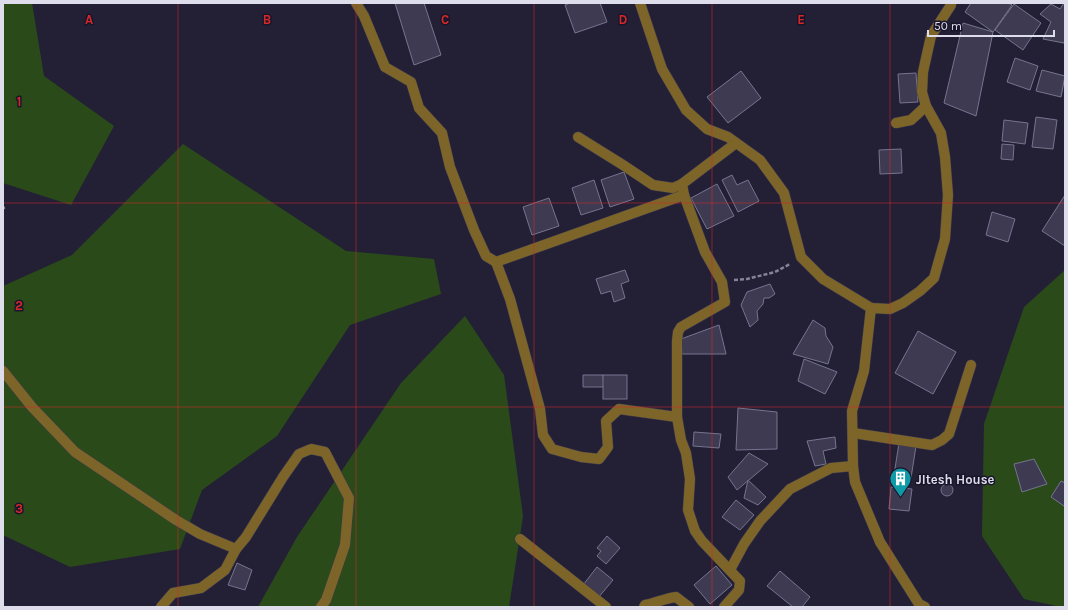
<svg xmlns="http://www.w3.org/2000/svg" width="1068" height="610" font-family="Karla,sans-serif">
  <rect width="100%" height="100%" fill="#232036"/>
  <g fill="#2a4b19">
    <path d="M3,3H32L44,76L114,126L71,205L3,183Z"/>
    <path d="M183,144L346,251L434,259L441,294L350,325L277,436L202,490L180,549L70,567L3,535V286L72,255Z"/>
    <path d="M1065,270V607H1061L1024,599L982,536L984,424L1024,307Z"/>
    <path d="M465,316L504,375L523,516L509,607H258L297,537L401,383Z"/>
  </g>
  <g fill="#3d3a52" stroke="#76748f">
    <path d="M395,3H424L441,55L414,65Z"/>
    <path d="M570,3H600L607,22L575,33L565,5Z"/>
    <path d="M971,3H1008L1012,5L993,32L965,12Z"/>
    <path d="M1064,3H1065V40L1064,43L1043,39L1051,22L1040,14L1051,4L1060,9Z"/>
    <path d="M1014,4L1041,23L1023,50L995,30Z"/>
    <path d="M963,23L993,32L976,116L944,103Z"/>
    <path d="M1015,58L1038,66L1030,90L1007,82Z"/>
    <path d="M1042,70L1065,76L1061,97L1036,91Z"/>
    <path d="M741,71L761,98L728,123L707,97Z"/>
    <path d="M916,73L918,102L900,103L898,74Z"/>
    <path d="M1036,117L1057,120L1053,149L1032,147Z"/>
    <path d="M1004,120L1028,123L1025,144L1002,141Z"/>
    <path d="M1002,144L1014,145L1013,160L1001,159Z"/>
    <path d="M901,149L902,173L880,174L879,150Z"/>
    <path d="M624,172L634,199L610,207L601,180Z"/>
    <path d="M732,175L737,185L748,180L759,201L738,212L722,180Z"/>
    <path d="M594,180L603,208L581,215L572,188Z"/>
    <path d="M717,184L734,216L707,229L691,198Z"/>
    <path d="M1065,195V246L1042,231Z"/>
    <path d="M549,198L559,226L532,235L523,207Z"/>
    <path d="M992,212L1015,219L1008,242L986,235Z"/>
    <path d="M625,270L629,281L621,284L625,298L614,302L611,291L601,294L596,279Z"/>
    <path d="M770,284L775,294L769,298H764L763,304L757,311L758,320L750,327L741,305L747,292Z"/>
    <path d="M813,320L825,328L826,336L833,347L828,364L793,354Z"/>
    <path d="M719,325L726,354H682L681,339Z"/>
    <path d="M918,331L956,352L933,394L895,373Z"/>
    <path d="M804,359L837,372L825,394L798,381Z"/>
    <path d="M583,375H603L604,387H583Z"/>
    <rect x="603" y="375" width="24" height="24"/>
    <path d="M738,408L777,412V449L736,450Z"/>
    <path d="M694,432L721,434L719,448L693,446Z"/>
    <path d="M835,437L836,448L823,451L826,464L815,466L807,441Z"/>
    <path d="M899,443L916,446L911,478L894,475Z"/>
    <path d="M749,453L768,464L737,490L728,477Z"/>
    <path d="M1034,459L1047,484L1022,492L1014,464Z"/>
    <path d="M748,480L766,497L758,505L744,498Z"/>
    <path d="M1061,481L1065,483V504L1064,506L1051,497Z"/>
    <circle cx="947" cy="490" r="6"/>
    <path d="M891,487L912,489L909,511L889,509Z"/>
    <path d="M736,500L754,515L740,530L722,517Z"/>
    <path d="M607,536L620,548L606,564L597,556L601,551L597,548Z"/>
    <path d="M237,563L252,570L245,590L228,585Z"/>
    <path d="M716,566L732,585L710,604L694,585Z"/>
    <path d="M597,567L613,580L598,598L583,585Z"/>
    <path d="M780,571L810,597L802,607H793L767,586Z"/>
  </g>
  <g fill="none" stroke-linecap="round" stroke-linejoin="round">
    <defs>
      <g id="minor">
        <path d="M356,3L364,16L385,67L411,82L419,108L442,133L450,167L474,230L486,256L496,262"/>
        <path d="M640,3L662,69L686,110L707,129L728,137L760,160L784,193L801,257L823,279L871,308L864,371L852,411L853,466L855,482L880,542L919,604L925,607"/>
        <path d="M896,123L911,120L926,106"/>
        <path d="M578,137L623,165L653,185L673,188L682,184L736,143"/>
        <path d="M682,184L684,195L705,252L722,282L725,302L681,327L678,332L677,341V417L681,440L686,453L690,479L688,510L695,531L702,541L740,581L739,590L724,607"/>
        <path d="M871,308L890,309L903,303L920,291L934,278L945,239L948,195L945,157L941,133L926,106L922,92L923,72L931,36L951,5V3"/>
        <path d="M3,371L32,407L75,452L176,520L200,534L236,549"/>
        <path d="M677,417L619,409L606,421L608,447L599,459L581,457L552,449L543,435L540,409L510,299L496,262L684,195"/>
        <path d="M853,433L932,445L942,440L949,434L971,365"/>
        <path d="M520,539L606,607"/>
        <path d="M730,570L744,544L760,521L790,489L831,468L853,466"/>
        <path d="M161,607L173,593L201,588L225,570L236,549L246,537L283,477L299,454L311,449L325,452L349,498L345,545L326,600L321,607"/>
        <path d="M644,607L645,605C656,603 666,598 676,597L689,607"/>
      </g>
    </defs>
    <use href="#minor" stroke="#3d3a4f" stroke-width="11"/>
    <g stroke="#858395" stroke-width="2.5" stroke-dasharray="4 2" stroke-linecap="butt">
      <path d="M3,207L4,208H3"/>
      <path d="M734,280L747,279L775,272L790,264"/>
    </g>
    <use href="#minor" stroke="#7d6529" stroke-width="10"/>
  </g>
  <path fill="none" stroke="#d62828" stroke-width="1" stroke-opacity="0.55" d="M178,3V607M356,3V607M534,3V607M712,3V607M890,3V607M3,203H1065M3,407H1065"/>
  <defs>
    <symbol id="building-pin" viewBox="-11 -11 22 30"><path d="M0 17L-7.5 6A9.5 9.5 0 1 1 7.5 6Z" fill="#0f9aa8" stroke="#19162b"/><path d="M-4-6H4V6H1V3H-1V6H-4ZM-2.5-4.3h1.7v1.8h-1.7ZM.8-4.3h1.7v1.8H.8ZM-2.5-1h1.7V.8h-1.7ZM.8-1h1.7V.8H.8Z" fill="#fff"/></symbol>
  </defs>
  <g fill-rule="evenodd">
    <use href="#building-pin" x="888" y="466" width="25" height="34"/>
  </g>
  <g text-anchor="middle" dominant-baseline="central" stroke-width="3" stroke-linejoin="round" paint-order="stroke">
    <g font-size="13" font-weight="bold" fill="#deddec" stroke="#19162b" text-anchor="start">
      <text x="916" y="479">JItesh House</text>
    </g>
  </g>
  <g font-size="13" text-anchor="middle" font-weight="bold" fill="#d62828" stroke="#19162b" stroke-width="3" stroke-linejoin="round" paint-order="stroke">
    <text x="89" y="24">A</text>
    <text x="267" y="24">B</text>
    <text x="445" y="24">C</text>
    <text x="623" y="24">D</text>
    <text x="801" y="24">E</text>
    <text x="19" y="106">1</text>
    <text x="19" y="310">2</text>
    <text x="19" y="513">3</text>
  </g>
  <rect width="1068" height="610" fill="none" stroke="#deddec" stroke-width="8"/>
  <path d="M928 30v6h126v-6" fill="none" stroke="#deddec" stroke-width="2"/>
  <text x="934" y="30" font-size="12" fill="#deddec" stroke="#19162b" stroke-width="3" paint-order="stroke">50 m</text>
</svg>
